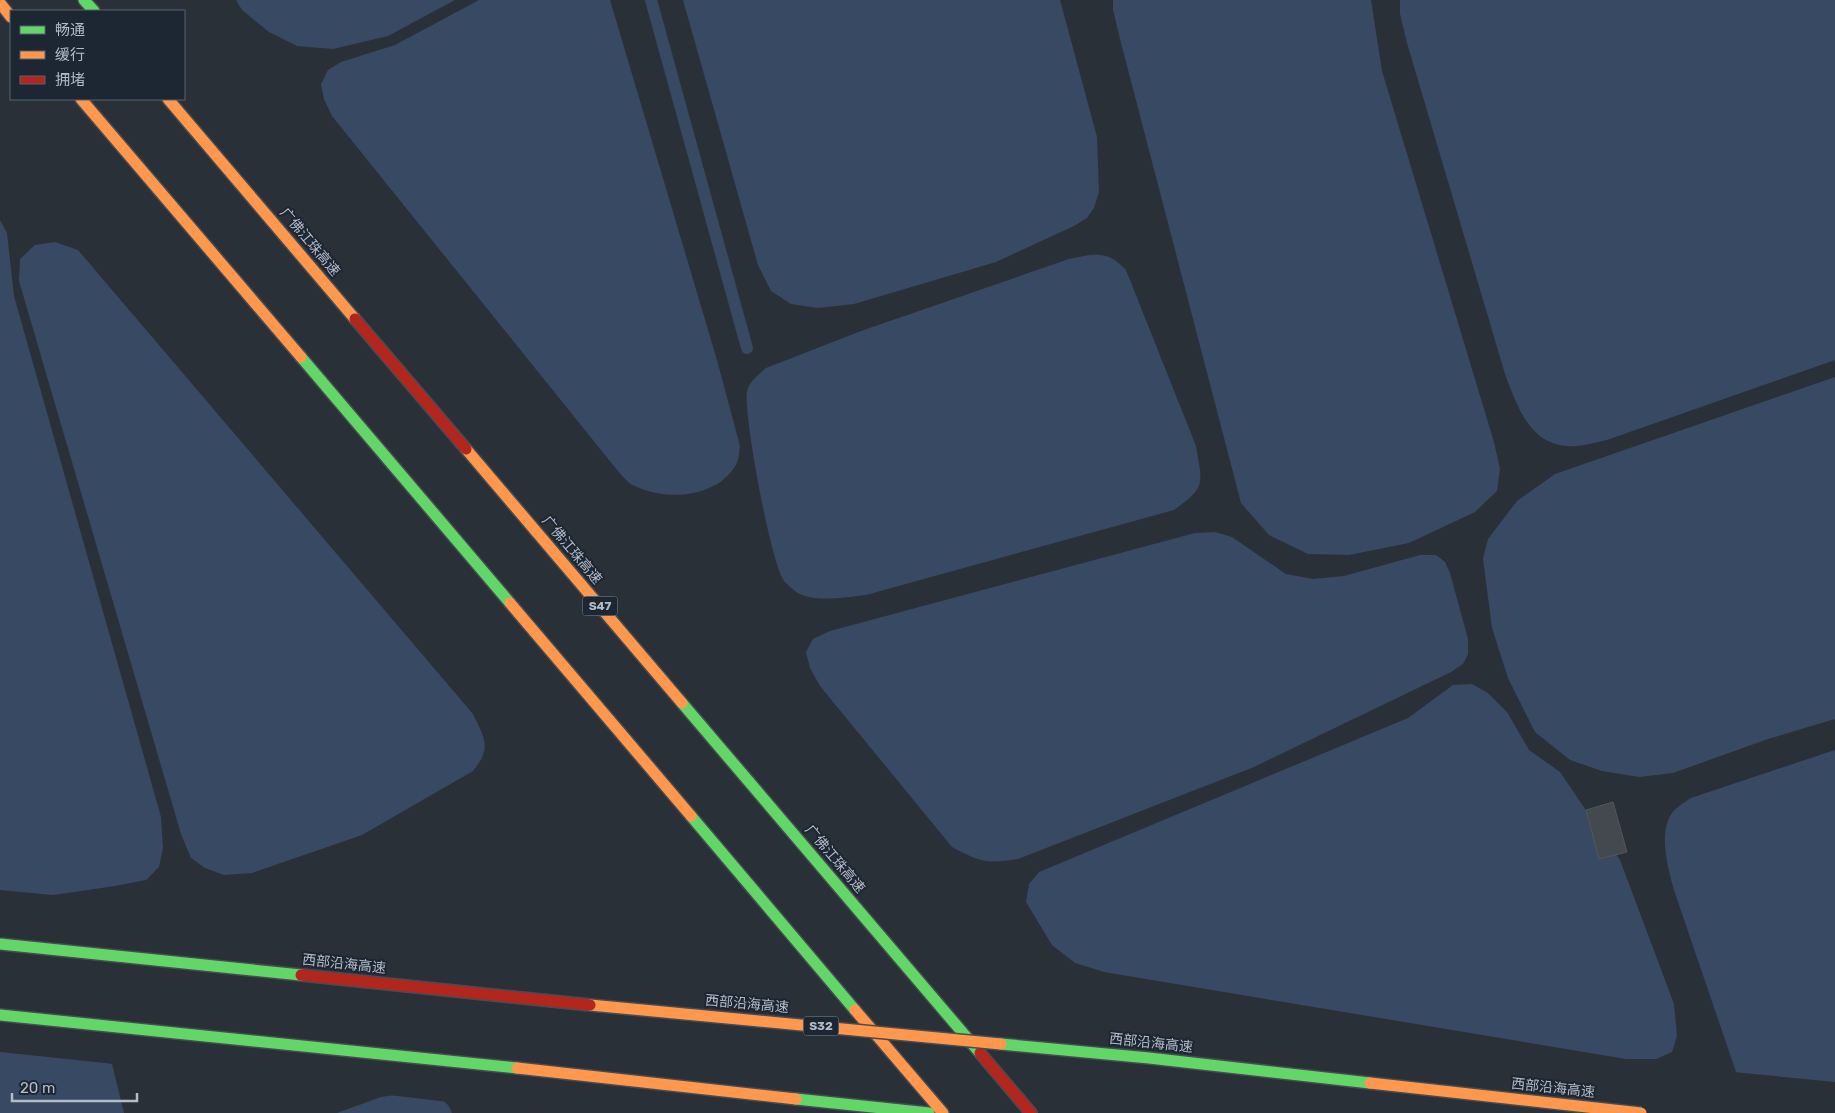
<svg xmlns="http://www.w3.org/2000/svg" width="1835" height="1113" font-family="Rubik,'Noto Sans SC',sans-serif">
  <rect width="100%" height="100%" fill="#2a3038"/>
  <g fill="#384963">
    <path d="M236,0H455L388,36L333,49L297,46L269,32L242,10Z"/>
    <path d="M479,0H610L717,360L740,446C739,454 739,461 734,468C714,498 665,501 635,486C626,483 619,471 613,465L332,116L324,99L321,84L328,70L341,62L395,45Z"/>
    <path d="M683,0H1060L1097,137L1099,192L1094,208L1087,218L1074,226L996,262L854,304L818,308L791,304L771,291L758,265Z"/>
    <path d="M1113,0H1371L1382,71L1494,442L1500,469L1497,491L1475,512L1409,543L1349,555L1308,554L1269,535L1241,503L1120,39L1113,10Z"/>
    <path d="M1400,0H1835V360L1607,440C1597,442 1587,445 1577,446C1531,450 1518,408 1505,374L1407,43L1400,14Z"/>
    <path d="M0,220L7,233L14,296L161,817L163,848L159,867L146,880L115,886L0,903Z"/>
    <path d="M55,242L78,250L473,714C485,739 492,748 473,771L362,835L252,873L224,875L205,868L191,858L181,834L19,281L20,259L35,245Z"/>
    <path d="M1089,255C1107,254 1113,257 1126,270L1196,446C1202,483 1207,487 1174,510L866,595C847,597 816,603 798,593C794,591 787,584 784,581C771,563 743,414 747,391C749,382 759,374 766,368L861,331L1069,259Z"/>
    <path d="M1835,377V719L1768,739L1673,773L1639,777L1602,771L1570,760L1535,732L1508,678L1492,628L1483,559L1488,539L1517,501L1555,474Z"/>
    <path d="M1215,532L1232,537L1286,574L1313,579L1344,576L1420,555H1436L1445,562L1450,573L1468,639V654L1463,664L1451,672L1254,767L1018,859C987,864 979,862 952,847L820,686L810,668L806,652L813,639L830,631L1195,533Z"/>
    <path d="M1472,684L1488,693L1507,712L1529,750L1560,772L1620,860L1674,1004L1677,1036L1672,1052L1656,1059H1626L1104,972L1075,963L1052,945L1026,902L1029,884L1039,872L1408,718L1453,685Z"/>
    <path d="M1835,750V1113H1750L1674,890C1668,868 1658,833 1672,813C1676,807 1685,802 1691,798Z"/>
    <path d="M0,966L89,970L124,1113H0Z"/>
    <path d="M406,1093C423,1095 447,1094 452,1113H337L381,1097Z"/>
  </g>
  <g fill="#2a3038">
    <path d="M0,890L63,896L0,905Z"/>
    <path d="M0,964L90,967L114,1064L0,1052Z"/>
    <path d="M741,1049L799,1113H547L484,1106Z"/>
    <path d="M1733,1072L1835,1082V1113H1747Z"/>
    <path d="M406,1090L421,1091L438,1094L449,1102L380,1094Z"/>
  </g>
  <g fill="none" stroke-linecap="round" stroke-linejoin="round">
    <path stroke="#384963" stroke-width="12" d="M651,0L747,348"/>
  </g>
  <path fill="#444950" stroke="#52575f" d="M1613,802L1627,852L1599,859L1586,810Z"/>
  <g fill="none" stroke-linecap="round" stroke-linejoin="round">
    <defs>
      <g id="fast">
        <path d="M84,0L94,11"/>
        <path d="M301,357L510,603"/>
        <path d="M682,703L980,1053"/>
        <path d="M691,816L855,1010"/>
        <path d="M0,1015L517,1068"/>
        <path d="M796,1099L929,1113"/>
      </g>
      <g id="slow">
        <path d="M0,3L11,17"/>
        <path d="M81,99L301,357"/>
        <path d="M168,99L355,319"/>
        <path d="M466,449L682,703"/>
        <path d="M510,603L691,816"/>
        <path d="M855,1010L943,1113"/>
        <path d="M517,1068L796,1099"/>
      </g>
      <g id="jam">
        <path d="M355,319L466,449"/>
        <path d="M980,1053L1031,1113"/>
      </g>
    </defs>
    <use href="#fast" stroke="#474c53" stroke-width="14"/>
    <use href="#slow" stroke="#474c53" stroke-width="14"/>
    <use href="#jam" stroke="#474c53" stroke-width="14"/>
    <use href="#fast" stroke="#63d668" stroke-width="11"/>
    <use href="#slow" stroke="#ff974d" stroke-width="11"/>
    <use href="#jam" stroke="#b3261e" stroke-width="11"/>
    <defs>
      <g id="fast-bridge">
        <path d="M0,944L301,975"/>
        <path d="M1001,1044L1149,1058L1370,1083"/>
      </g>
      <g id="slow-bridge">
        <path d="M590,1005L1001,1044"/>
        <path d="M1370,1083L1641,1113"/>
      </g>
      <path id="jam-bridge" d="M301,975L590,1005"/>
    </defs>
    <use href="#fast-bridge" stroke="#474c53" stroke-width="14" stroke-linecap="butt"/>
    <use href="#slow-bridge" stroke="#474c53" stroke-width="14" stroke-linecap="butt"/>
    <use href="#jam-bridge" stroke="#474c53" stroke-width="14" stroke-linecap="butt"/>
    <use href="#fast-bridge" stroke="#63d668" stroke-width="11"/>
    <use href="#slow-bridge" stroke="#ff974d" stroke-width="11"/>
    <use href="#jam-bridge" stroke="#b3261e" stroke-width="11"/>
  </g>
  <g text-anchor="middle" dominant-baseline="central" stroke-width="4" stroke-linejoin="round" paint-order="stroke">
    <g fill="#1d2633" stroke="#878f9c" stroke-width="1">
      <rect x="582.5" y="596.5" width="35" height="19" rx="4"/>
      <rect x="803.5" y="1016.5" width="35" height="19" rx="4"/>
    </g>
    <g font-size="12" font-weight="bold" fill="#b4bcc9">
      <text x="600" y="606">S47</text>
      <text x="821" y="1026">S32</text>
    </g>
    <g font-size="14" fill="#b4bcc9" stroke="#1d2633">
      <text transform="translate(310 242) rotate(50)">广佛江珠高速</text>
      <text transform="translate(572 550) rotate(50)">广佛江珠高速</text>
      <text transform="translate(835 859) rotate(50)">广佛江珠高速</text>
      <text transform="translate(344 964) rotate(6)">西部沿海高速</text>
      <text transform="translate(747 1004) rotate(5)">西部沿海高速</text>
      <text transform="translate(1151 1043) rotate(6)">西部沿海高速</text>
      <text transform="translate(1553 1088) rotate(6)">西部沿海高速</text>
    </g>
  </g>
  <rect x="10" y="10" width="175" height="90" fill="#1d2633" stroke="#59626f"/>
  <rect x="20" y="26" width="25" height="8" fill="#63d668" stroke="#59626f"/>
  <text x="55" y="35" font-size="15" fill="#b4bcc9">畅通</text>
  <rect x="20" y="51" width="25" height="8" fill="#ff974d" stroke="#59626f"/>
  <text x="55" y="60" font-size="15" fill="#b4bcc9">缓行</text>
  <rect x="20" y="76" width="25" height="8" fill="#b3261e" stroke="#59626f"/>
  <text x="55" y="85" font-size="15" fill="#b4bcc9">拥堵</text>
  <path d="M12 1093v8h125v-8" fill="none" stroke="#b4bcc9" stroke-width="2.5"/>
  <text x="20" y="1093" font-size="15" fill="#b4bcc9" stroke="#1d2633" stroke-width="4" paint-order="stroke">20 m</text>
</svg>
